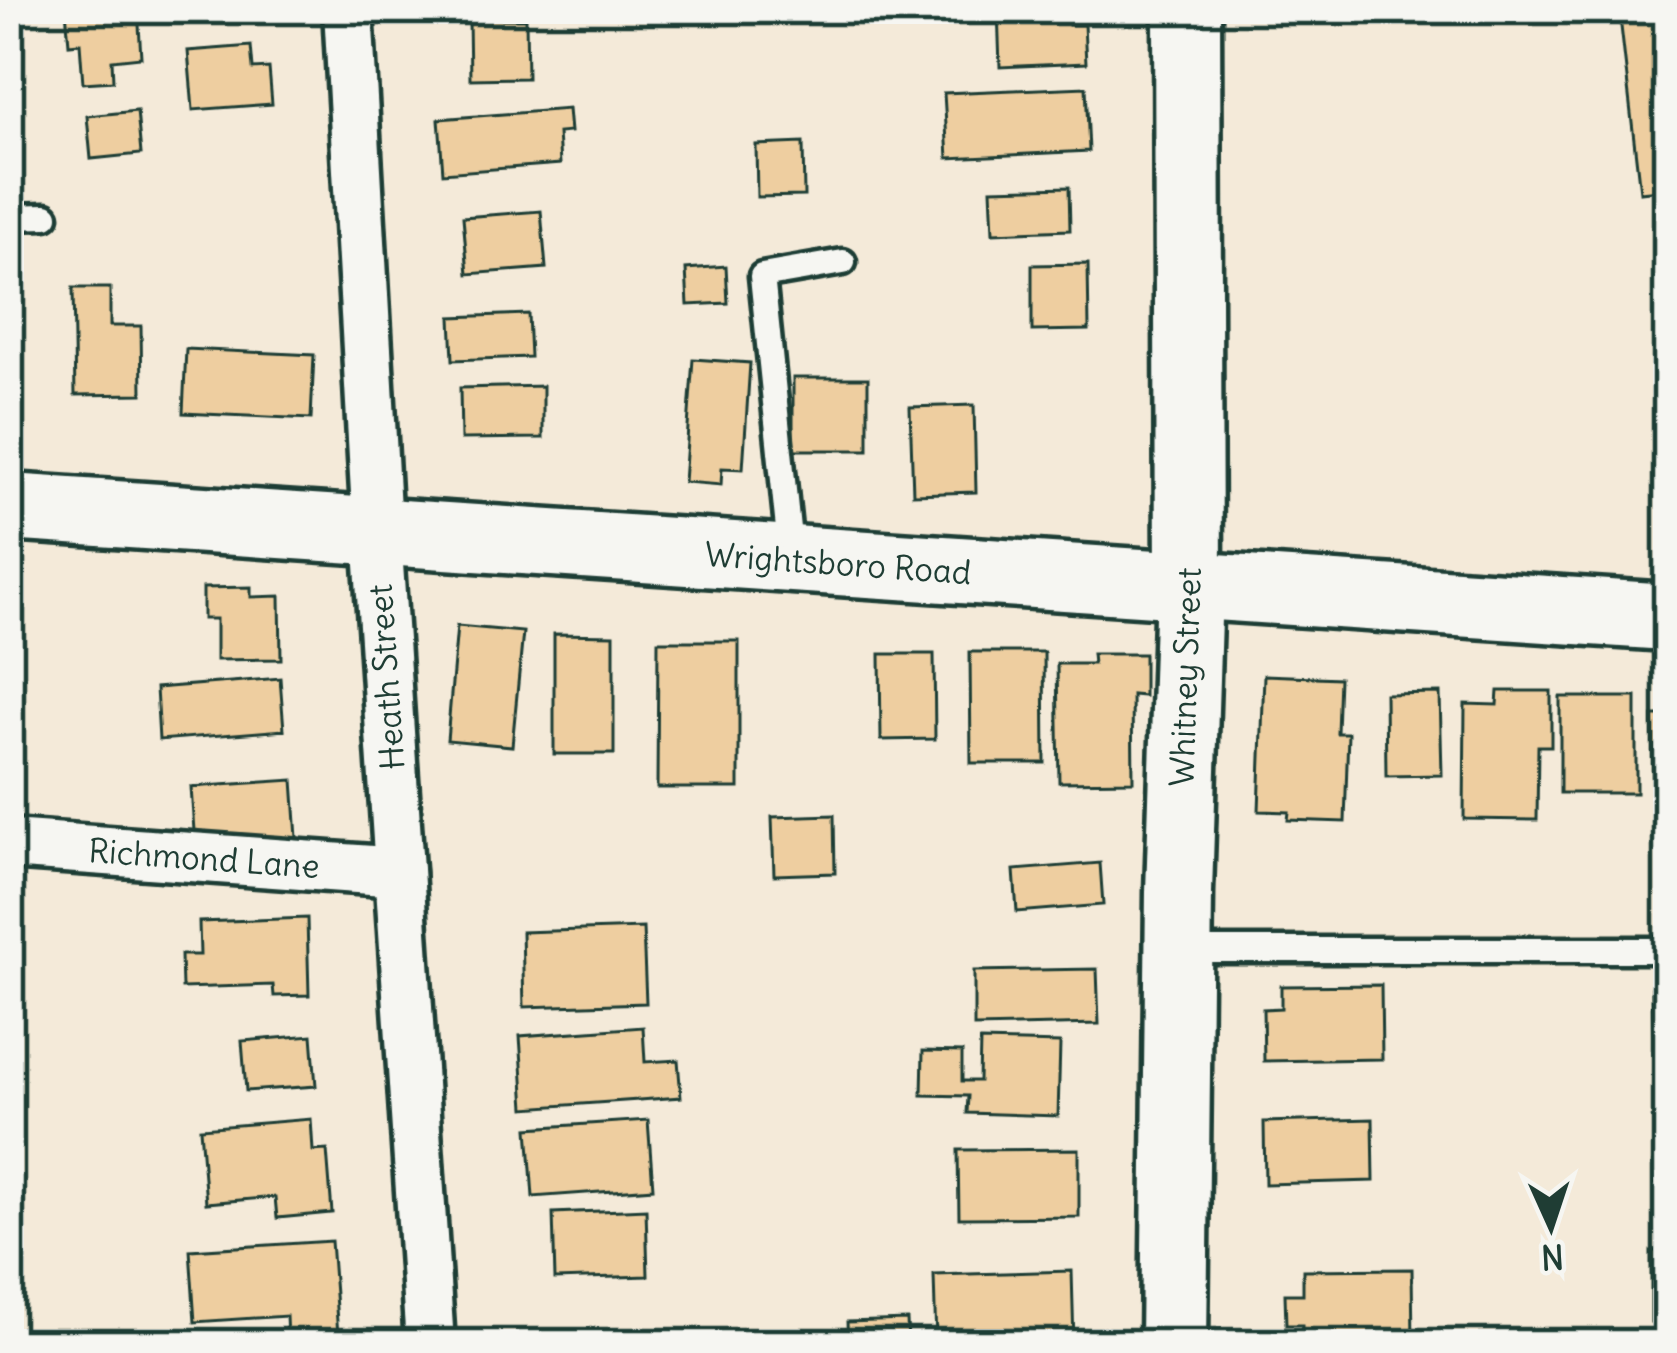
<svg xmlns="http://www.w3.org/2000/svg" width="1677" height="1353" font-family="Delius,sans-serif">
  <rect width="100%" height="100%" fill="#f4ead9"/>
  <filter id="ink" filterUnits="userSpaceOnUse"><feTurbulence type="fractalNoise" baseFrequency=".00833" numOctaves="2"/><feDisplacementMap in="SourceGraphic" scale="24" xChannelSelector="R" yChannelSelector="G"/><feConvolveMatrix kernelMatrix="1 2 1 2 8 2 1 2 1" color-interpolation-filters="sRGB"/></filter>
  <g filter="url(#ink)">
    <g fill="#eecea0" stroke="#1f3d34" stroke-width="3">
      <path d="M138,9L141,57L112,60L113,81L83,83L80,43L69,44L66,10Z"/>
      <path d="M953,9H1068L1069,25H1084L1086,63L1000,67L998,10Z"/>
      <path d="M1619,9H1668V189L1640,192Z"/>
      <path d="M469,19H526L527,78L470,79Z"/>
      <path d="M251,46L253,69L269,68L272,104L193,110L188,51Z"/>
      <path d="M1086,87L1089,151L948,158L944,93Z"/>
      <path d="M568,109L570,132L558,133L560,164L443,173L439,119Z"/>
      <path d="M137,111L141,154L91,159L87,116Z"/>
      <path d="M803,143L804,196L757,197L756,145Z"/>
      <path d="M1069,187L1070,230L993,233L991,189Z"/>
      <path d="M541,211L546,268L468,274L463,217Z"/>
      <path d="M1088,264L1089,330L1032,331V265Z"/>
      <path d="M726,266L728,303L688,305L686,269Z"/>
      <path d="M73,288H110V326H141L142,394L75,395Z"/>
      <path d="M528,314L530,357L453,360L451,317Z"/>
      <path d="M9,326L16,327L12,403L9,402Z"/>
      <path d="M186,349L314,355L311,419L183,413Z"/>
      <path d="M693,359L750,363L743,469L722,468L721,485L684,482Z"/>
      <rect x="793" y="378" width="75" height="72"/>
      <path d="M543,386V438L461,439L460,388Z"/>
      <path d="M974,405L976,492L913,494L910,407Z"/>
      <path d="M251,587V597L280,596L281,659L216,660V619H203V588Z"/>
      <path d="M457,626L523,632L512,746L447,740Z"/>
      <path d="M554,634L614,635V754H554Z"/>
      <path d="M658,641H739V788H657Z"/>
      <path d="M970,652H1044L1045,763H971Z"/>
      <path d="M880,654H934L935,739L881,740Z"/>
      <path d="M1092,654H1144V696L1132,695L1133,781L1059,782L1057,664H1093Z"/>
      <path d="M1264,675L1339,678L1337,733H1348L1345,822L1288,820L1289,812L1259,811Z"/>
      <path d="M280,678L284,730L159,740L156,688Z"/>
      <path d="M1498,691H1551V746H1538L1537,820L1464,819L1465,704L1497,705Z"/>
      <path d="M1440,693L1442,775L1386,776L1385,694Z"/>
      <rect x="1560" y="697" width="76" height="96"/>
      <rect x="1653" y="716" width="15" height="101"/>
      <path d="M293,780L297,838L195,846L191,787Z"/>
      <path d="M834,815L835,873L774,875L772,817Z"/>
      <path d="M1100,863L1103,905L1017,912L1014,870Z"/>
      <path d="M307,918L309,995L274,996L273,985L182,988L181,955H200L199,922Z"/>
      <path d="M643,928L646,1003L524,1007L522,932Z"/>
      <path d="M1097,969L1099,1024L974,1027V971Z"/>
      <path d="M1381,985L1382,1059L1264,1061L1263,1009L1281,1008V986Z"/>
      <path d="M1668,987V1050L1654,1051L1652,988Z"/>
      <path d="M643,1027L645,1062L678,1060L681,1097L525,1108L520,1036Z"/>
      <path d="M312,1035L316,1086L246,1091L242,1041Z"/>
      <path d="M980,1041L1060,1043L1058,1116L967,1113L968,1096L922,1095L923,1051L962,1052V1081H979Z"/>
      <path d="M1659,1073H1668V1139H1660Z"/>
      <path d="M311,1119L313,1151L327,1150L332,1213L277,1218L275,1197L206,1203L200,1128Z"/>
      <path d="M1373,1119L1374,1181L1265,1184L1264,1122Z"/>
      <path d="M648,1120L653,1188L533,1197L528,1128Z"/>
      <path d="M1079,1149V1217L959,1218L958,1150Z"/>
      <path d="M1654,1149H1668V1224H1663L1662,1183L1654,1184Z"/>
      <path d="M646,1209L648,1276L555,1279L553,1213Z"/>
      <path d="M331,1241L338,1335L287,1339L286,1316L195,1322L190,1250Z"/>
      <rect x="1651" y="1251" width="17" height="71"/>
      <path d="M1412,1269L1413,1344H1302V1325H1286L1285,1294H1303V1270Z"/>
      <path d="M1072,1271L1074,1344H936L934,1275Z"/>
      <path d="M907,1320L908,1344H848L847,1322Z"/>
    </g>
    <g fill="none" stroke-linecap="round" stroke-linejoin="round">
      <defs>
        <g id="lane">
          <path d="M9,217L46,216"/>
          <path d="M791,558L762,276L843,262"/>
          <path d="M1181,950H1668"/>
        </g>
        <g id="street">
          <path d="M348,9L379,564L430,1344"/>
          <path d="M9,844L399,872"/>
        </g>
        <g id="secondary">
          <path d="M9,507L1668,617"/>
          <path d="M1174,1344L1179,892L1189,587L1187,9"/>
        </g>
      </defs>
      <use href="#lane" stroke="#1f3d34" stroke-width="33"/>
      <use href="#street" stroke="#1f3d34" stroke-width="57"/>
      <use href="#secondary" stroke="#1f3d34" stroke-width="75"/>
      <use href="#lane" stroke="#f6f6f2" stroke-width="24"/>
      <use href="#street" stroke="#f6f6f2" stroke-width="48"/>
      <use href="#secondary" stroke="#f6f6f2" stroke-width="66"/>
    </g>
  </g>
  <g text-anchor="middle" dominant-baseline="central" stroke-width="9" stroke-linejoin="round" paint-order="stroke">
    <g font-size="33" fill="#1f3d34" stroke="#f6f6f2">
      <text transform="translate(838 563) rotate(4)">Wrightsboro Road</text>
      <text transform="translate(386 677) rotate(-94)">Heath Street</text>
      <text transform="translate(1185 677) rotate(-88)">Whitney Street</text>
      <text transform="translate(204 858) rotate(4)">Richmond Lane</text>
    </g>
  </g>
  <rect width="1677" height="1353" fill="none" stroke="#f6f6f2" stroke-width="48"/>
  <rect x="24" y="24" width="1629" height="1305" fill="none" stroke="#1f3d34" stroke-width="4.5" filter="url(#ink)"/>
  <g transform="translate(1551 1227) rotate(177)" stroke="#f6f6f2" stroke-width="9" paint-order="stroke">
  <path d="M0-9L21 45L0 30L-21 45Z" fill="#1f3d34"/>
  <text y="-18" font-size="33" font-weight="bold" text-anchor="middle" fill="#1f3d34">N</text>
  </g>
</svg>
